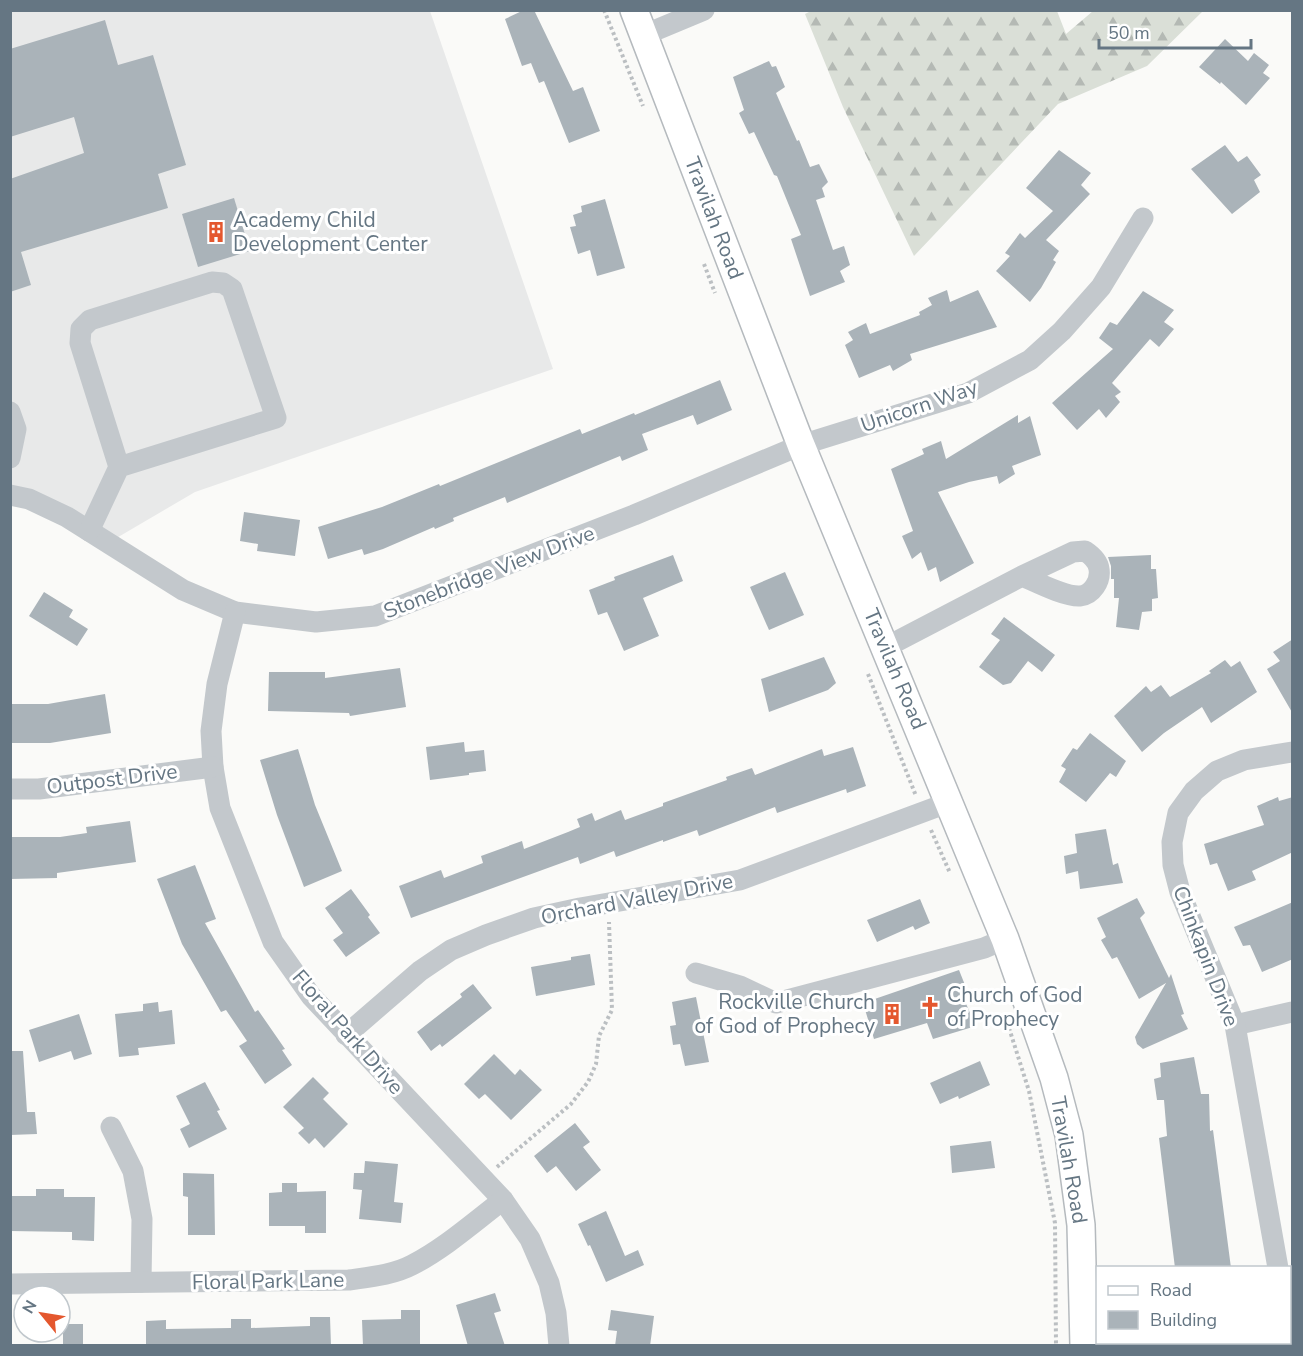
<svg xmlns="http://www.w3.org/2000/svg" width="1303" height="1356" font-family="'Nunito Sans',sans-serif">
  <defs>
    <pattern id="forest-firs" width="22" height="20" patternUnits="userSpaceOnUse" patternTransform="scale(1.5)"><rect width="22" height="20" fill="#dadfd7"/><path d="M5 1l3.5 6h-7zM16 11l3.5 6h-7z" fill="#b4b9b4"/></pattern>
  </defs>
  <rect width="100%" height="100%" fill="#fafaf8"/>
  <path fill="#e8e9e9" d="M10,11H430L553,369L195,492L108,543L11,495Z"/>
  <path fill="url(#forest-firs)" d="M813,10L1057,11L1066,34L1093,11H1203L1147,66L1058,104L914,256L843,107L805,14Z"/>
  <g fill="#aab3b9">
    <path d="M524,10H534L573,91L583,87L600,131L569,143L544,81L539,83L531,63L522,66L505,19Z"/>
    <path d="M105,20L118,65L153,55L186,165L158,174L168,208L21,252L31,285L10,292V179L84,153L74,117L10,137V49Z"/>
    <path d="M1225,39L1248,61L1254,53L1269,65L1263,73L1270,78L1246,105L1221,82L1220,84L1199,67Z"/>
    <path d="M769,61L772,67L776,66L785,87L776,93L797,141L799,140L810,167L819,164L828,182L822,188L825,197L816,200L833,250L844,246L850,265L840,271L845,282L810,296L791,239L801,235L777,176L774,175L754,132L749,134L739,113L744,110L733,77Z"/>
    <path d="M1225,145L1238,162L1247,156L1261,175L1254,180L1260,192L1232,214L1191,169Z"/>
    <path d="M1059,150L1091,173L1081,185L1090,194L1046,240L1059,251L1053,260L1056,262L1041,288L1030,302L996,271L1010,256L1005,253L1020,233L1025,238L1053,211L1026,188Z"/>
    <path d="M234,198L250,251L198,267L182,214Z"/>
    <path d="M605,199L625,268L597,276L590,250L578,254L570,227L576,226L573,215L582,212L581,206Z"/>
    <path d="M947,290L950,302L978,290L997,327L910,354L912,360L893,371L890,365L859,378L845,345L853,340L848,332L866,323L870,334L920,315L919,312L932,305L928,298Z"/>
    <path d="M1143,291L1174,310L1164,322L1174,329L1159,347L1150,339L1112,383L1121,392L1115,396L1120,402L1106,418L1099,409L1077,430L1052,403L1113,349L1099,338L1110,322L1117,325Z"/>
    <path d="M720,380L732,410L697,425L693,415L642,434L648,450L622,461L620,456L507,503L505,497L453,518L454,521L435,529L434,527L383,549L364,555L362,549L328,559L318,527L382,507L439,484L440,486L580,429L582,434L634,413L635,415Z"/>
    <path d="M1018,415V423L1030,416L1041,455L1012,466L1015,474L999,484L997,476L969,482L938,492L974,563L940,582L936,567L928,571L921,552L912,559L902,536L913,531L891,469L924,454L922,449L941,441L946,459Z"/>
    <path d="M244,512L300,520L295,556L257,551L258,544L240,541Z"/>
    <path d="M673,555L683,581L643,598L659,636L624,651L607,612L598,615L589,590L615,580L614,577Z"/>
    <path d="M1151,555V569H1156L1158,598L1152,599V611L1142,612L1139,630L1116,627L1119,598H1114V579H1111V566L1108,557Z"/>
    <path d="M785,572L804,615L769,630L750,587Z"/>
    <path d="M44,592L73,610L69,617L88,629L77,646L29,616Z"/>
    <path d="M1004,617L1055,655L1042,672L1028,661L1011,683L1003,685L979,667L1000,640L991,634Z"/>
    <path d="M1293,639V714L1267,669L1280,661L1273,652Z"/>
    <path d="M824,657L836,683L828,690L769,712L761,679Z"/>
    <path d="M1225,660L1231,667L1240,661L1257,692L1211,723L1202,707L1164,733L1142,752L1114,716L1146,686L1151,692L1161,685L1170,697L1211,673L1209,671Z"/>
    <path d="M400,668L406,707L350,716L349,713L268,711L269,672H325V678Z"/>
    <path d="M105,694L111,733L50,743H10V704H48Z"/>
    <path d="M1090,733L1126,761L1116,777L1110,773L1086,802L1059,782L1066,769L1061,766L1073,748L1077,750Z"/>
    <path d="M464,742L465,752L484,750L486,771L469,773V775L430,780L426,747Z"/>
    <path d="M853,747L866,786L847,793L846,789L777,813L775,807L699,836L697,830L663,842V840L616,857L614,851L580,864L578,857L411,918L399,886L441,870L444,878L483,863L481,856L522,841L524,849L568,832L580,827L577,819L592,813L595,821L621,810L625,820L663,806V803L727,780L726,777L752,768L755,775L822,749L824,756Z"/>
    <path d="M298,749L315,805L342,871L304,887L277,815L260,760Z"/>
    <path d="M1278,797L1279,801L1293,797V852L1252,871L1256,880L1228,891L1217,863L1210,865L1204,844L1264,825L1257,806Z"/>
    <path d="M130,821L136,862L57,873V878L10,879V837H60L87,833L86,827Z"/>
    <path d="M1106,829L1113,865L1118,863L1123,883L1080,889L1078,871L1066,874L1064,856L1077,853L1075,834Z"/>
    <path d="M195,865L216,919L205,923L255,1012L258,1010L285,1049L282,1050L292,1065L265,1084L239,1046L247,1041L226,1010L221,1012L182,944L157,879Z"/>
    <path d="M351,889L370,915L368,917L380,933L346,957L333,940L343,933L325,908Z"/>
    <path d="M1137,898L1145,913L1140,918L1169,978L1171,974L1184,1014L1181,1015L1188,1029L1143,1049L1137,1044L1135,1037L1166,983L1139,999L1117,957L1112,959L1101,940L1106,937L1097,918Z"/>
    <path d="M920,899L930,923L915,930L913,926L877,942L867,920Z"/>
    <path d="M1293,902V959L1262,972L1250,945L1243,946L1234,927Z"/>
    <path d="M590,954L595,985L536,996L531,967L571,960V957Z"/>
    <path d="M959,970L965,985L959,988L976,1026L933,1039L927,1023L874,1039L863,1003Z"/>
    <path d="M473,984L492,1008L442,1047L440,1044L431,1051L417,1032L462,997L460,994Z"/>
    <path d="M696,997L709,1062L685,1066L680,1044L673,1045L670,1026L676,1025L672,1002Z"/>
    <path d="M158,1002L159,1012L172,1010L175,1044L138,1048L139,1055L119,1057L115,1014L143,1011V1004Z"/>
    <path d="M79,1014L92,1054L74,1060L71,1051L39,1062L29,1030Z"/>
    <path d="M10,1051H23L27,1112H35L37,1134L10,1135Z"/>
    <path d="M494,1054L515,1075L520,1069L542,1090L511,1120L485,1094L479,1099L464,1084Z"/>
    <path d="M1194,1057L1201,1094H1209L1210,1131L1213,1130L1231,1268H1175L1159,1138L1167,1136L1164,1100H1157L1154,1079L1161,1077L1160,1063Z"/>
    <path d="M980,1061L990,1085L959,1099L958,1096L940,1104L930,1083Z"/>
    <path d="M313,1077L329,1093L323,1099L348,1124L324,1148L315,1138L309,1144L298,1133L304,1128L283,1107Z"/>
    <path d="M205,1082L220,1110L217,1111L227,1129L189,1148L180,1129L190,1124L176,1096Z"/>
    <path d="M575,1123L590,1142L583,1147L601,1170L576,1191L556,1166L547,1173L534,1156Z"/>
    <path d="M991,1141L995,1168L952,1173L950,1146Z"/>
    <path d="M365,1161L398,1164L394,1202L403,1203L401,1223L359,1219L362,1190L353,1189L354,1173H364Z"/>
    <path d="M183,1173L214,1174L215,1235H188V1197L183,1196Z"/>
    <path d="M282,1183H297V1192L326,1191V1233H305V1226H269V1193L282,1192Z"/>
    <path d="M36,1189H64V1197H95L94,1241L72,1240V1232L10,1231V1196H36Z"/>
    <path d="M606,1211L625,1256L638,1250L644,1265L606,1282L590,1245L588,1246L578,1224Z"/>
    <path d="M495,1293L501,1311L494,1313L505,1346H468L456,1305Z"/>
    <path d="M401,1310H420V1346H363L362,1320L401,1319Z"/>
    <path d="M611,1310L654,1316L650,1346H615L617,1331L608,1330Z"/>
    <path d="M310,1317H330L331,1346H146V1321L166,1320V1329L231,1328V1319H251V1328L310,1326Z"/>
    <rect x="63" y="1324" width="20" height="22"/>
  </g>
  <g fill="none" stroke-linecap="round" stroke-linejoin="round">
    <defs>
      <path id="major" d="M634,10L801,445L1005,939L1054,1078L1069,1135L1081,1225L1084,1346"/>
    </defs>
    <use href="#major" stroke="#b5babe" stroke-width="30"/>
    <g stroke="#bbbfc2" stroke-width="4" stroke-dasharray="3 3" stroke-linecap="butt">
      <path d="M604,10L643,106"/>
      <path d="M704,264L715,293"/>
      <path d="M868,674L916,796"/>
      <path d="M931,830L950,873"/>
      <path d="M1009,1028L1029,1091L1055,1223L1056,1346"/>
      <path d="M497,1167L571,1104L588,1082L596,1064L599,1036L612,1010L609,922"/>
    </g>
    <g stroke="#c3c8cc" stroke-width="21">
      <path d="M644,35L704,10"/>
      <path d="M10,412L16,429L10,458"/>
      <path d="M10,495L29,499L67,517L183,590L235,612L316,622L375,616L634,515L801,445L968,393L1030,360L1062,331L1101,287L1143,218"/>
      <path d="M89,531L119,467L276,418L232,289L223,283L212,282L90,320L81,329L80,343L119,467"/>
      <path d="M235,612L217,684L211,731L213,767L220,808L273,942L311,996L503,1200L530,1239L549,1283L556,1313L559,1346"/>
      <path d="M886,647L1022,576L1073,552L1085,551C1091,555 1098,561 1099,569C1101,581 1092,595 1080,596C1065,597 1036,582 1022,576"/>
      <path d="M10,789H39L213,767"/>
      <path d="M696,973L740,986L776,1003L984,948L1005,939"/>
      <path d="M1235,1025L1292,1012"/>
      <path d="M346,1035L420,971L451,950L486,935L534,918L580,908L740,880L950,802"/>
      <path d="M111,1127L133,1171L142,1219L141,1282"/>
      <path d="M1278,1268L1235,1025L1180,892L1173,865L1172,842L1178,813L1194,791L1217,771L1244,760L1292,752"/>
      <path d="M10,1284L349,1280C370,1277 393,1275 412,1265C445,1248 474,1222 503,1200"/>
      <path d="M1277,1346V1342"/>
    </g>
    <use href="#major" stroke="#fff" stroke-width="27"/>
  </g>
  <defs>
    <symbol id="building-bare" viewBox="-9 -9 18 18"><path d="M-4-6H4V6H1V3H-1V6H-4ZM-2.5-4.3h1.7v1.8h-1.7ZM.8-4.3h1.7v1.8H.8ZM-2.5-1h1.7V.8h-1.7ZM.8-1h1.7V.8H.8Z" fill="#e4572e" stroke="#fff" stroke-width="2.5" paint-order="stroke"/></symbol>
    <symbol id="church-bare" viewBox="-9 -9 18 18"><path d="M-1.2-6h2.4v3.5h3.3v2.4h-3.3V6h-2.4V-.1h-3.3v-2.4h3.3Z" fill="#e4572e" stroke="#fff" stroke-width="2.5" paint-order="stroke"/></symbol>
  </defs>
  <g fill-rule="evenodd">
    <use href="#building-bare" x="201" y="217" width="30" height="30"/>
    <use href="#church-bare" x="915" y="992" width="30" height="30"/>
    <use href="#building-bare" x="877" y="999" width="30" height="30"/>
  </g>
  <g text-anchor="middle" dominant-baseline="central" stroke-width="6" stroke-linejoin="round" paint-order="stroke">
    <g font-size="21" fill="#657683" stroke="#fff">
      <text transform="translate(714 218) rotate(69)">Travilah Road</text>
      <text transform="translate(919 406) rotate(-19)">Unicorn Way</text>
      <text transform="translate(489 572) rotate(-21)">Stonebridge View Drive</text>
      <text transform="translate(895 669) rotate(67)">Travilah Road</text>
      <text transform="translate(112 779) rotate(-7)">Outpost Drive</text>
      <text transform="translate(637 899) rotate(-11)">Orchard Valley Drive</text>
      <text transform="translate(1206 956) rotate(69)">Chinkapin Drive</text>
      <text transform="translate(348 1032) rotate(49)">Floral Park Drive</text>
      <text transform="translate(1069 1160) rotate(80)">Travilah Road</text>
      <text transform="translate(268 1281) rotate(-1)">Floral Park Lane</text>
    </g>
    <g font-size="21" fill="#657683" stroke="#fff" text-anchor="start">
      <text x="233" y="220">Academy Child<tspan x="233" dy="24">Development Center</tspan></text>
      <text x="947" y="995">Church of God<tspan x="947" dy="24">of Prophecy</tspan></text>
      <text x="875" y="1002" text-anchor="end">Rockville Church<tspan x="875" dy="24">of God of Prophecy</tspan></text>
    </g>
  </g>
  <rect width="1303" height="1356" fill="none" stroke="#657683" stroke-width="24"/>
  <rect x="1096" y="1266" width="195" height="78" fill="#ffffff" stroke="#c1c8cd" stroke-width="1.5"/>
  <rect x="1108" y="1286" width="30" height="9" fill="#ffffff" stroke="#c1c8cd" stroke-width="1.5"/>
  <text x="1150" y="1296" font-size="18" fill="#657683">Road</text>
  <rect x="1108" y="1311" width="30" height="18" fill="#aab3b9" stroke="#c1c8cd" stroke-width="1.5"/>
  <text x="1150" y="1326" font-size="18" fill="#657683">Building</text>
  <g transform="translate(42 1314) rotate(300)"><circle r="28" fill="#ffffff" stroke="#c1c8cd" stroke-width="1.5"/>
  <path d="M0-4.5L10 22L0 15L-10 22Z" fill="#e4572e"/>
  <text y="-9" font-size="16" font-weight="bold" text-anchor="middle" fill="#657683">N</text>
  </g>
  <path d="M1099 39v9h152v-9" fill="none" stroke="#657683" stroke-width="3"/>
  <text x="1108" y="39" font-size="18" fill="#657683" stroke="#ffffff" stroke-width="4.5" paint-order="stroke">50 m</text>
</svg>
